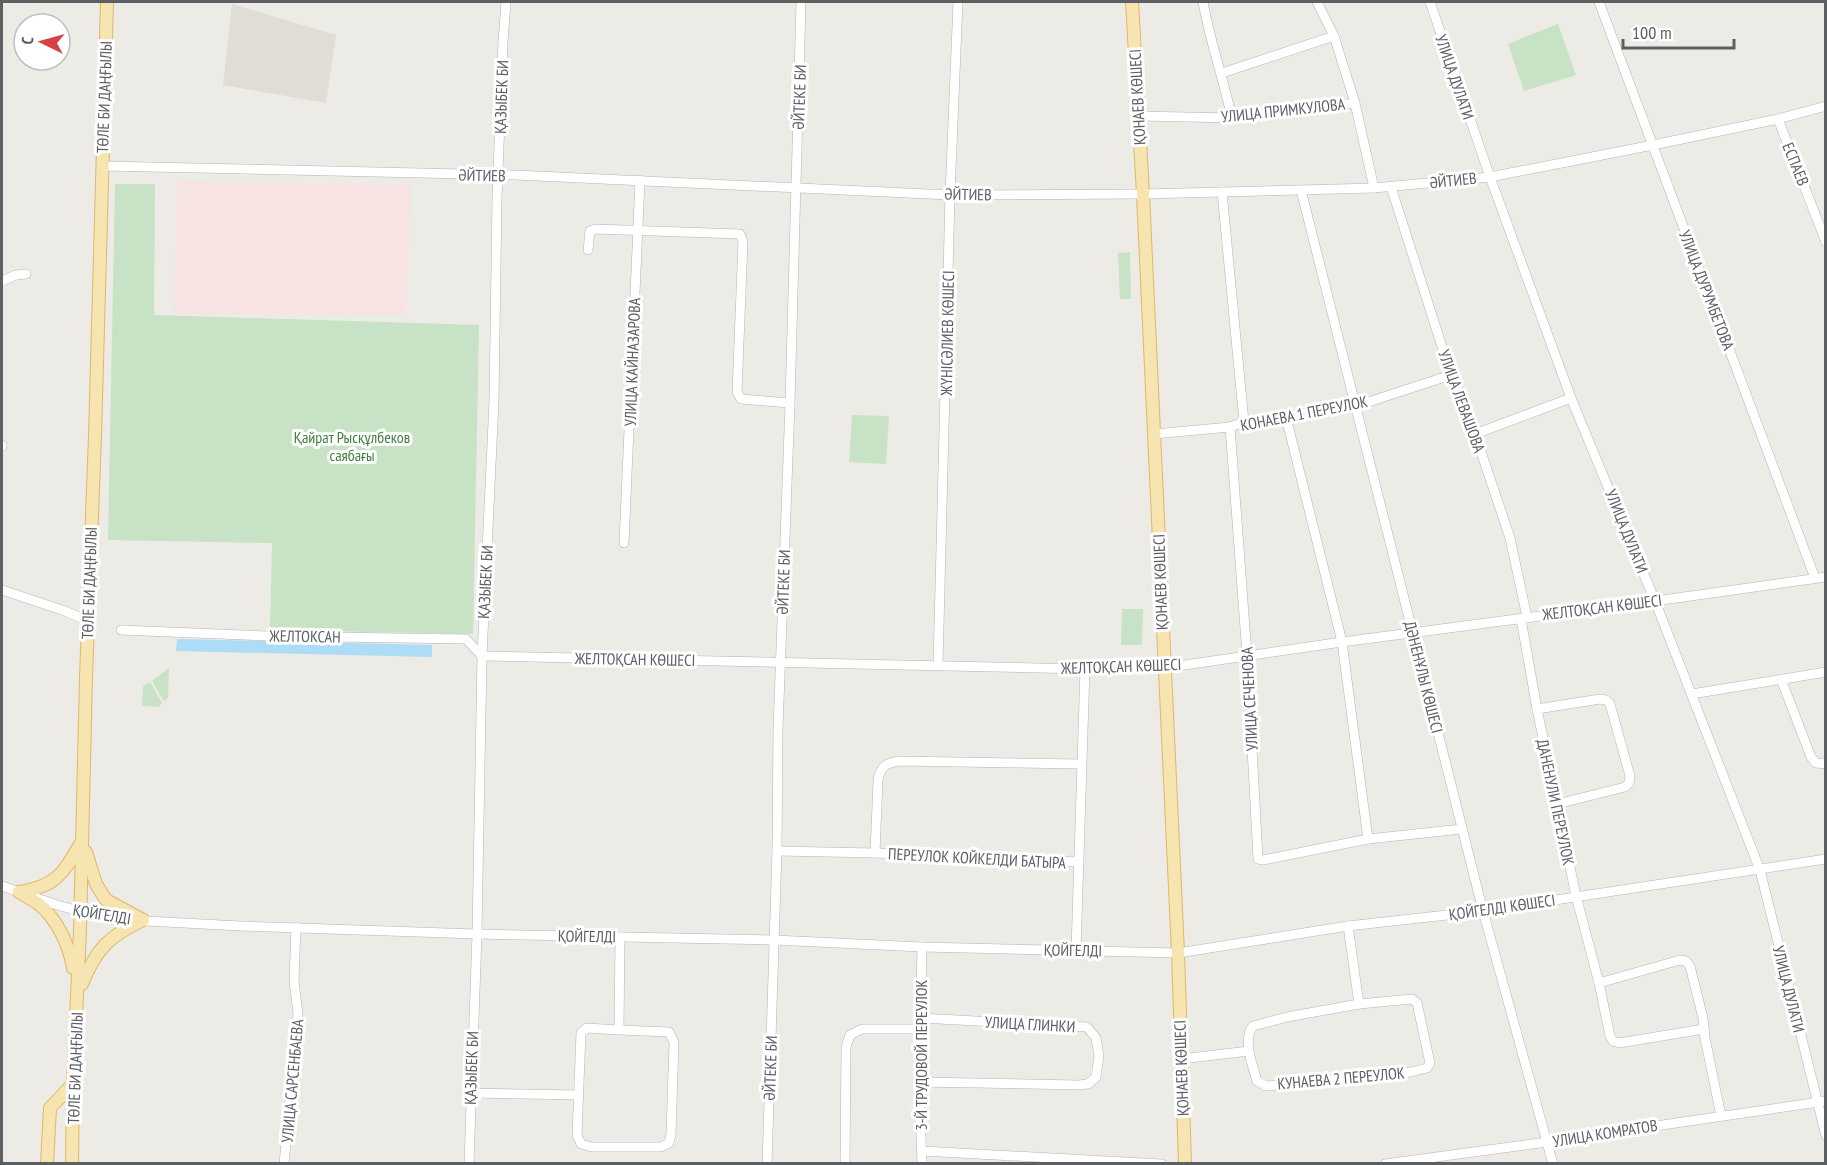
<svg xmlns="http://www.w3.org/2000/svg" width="1827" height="1165" font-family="'PT Sans Narrow',sans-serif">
  <rect width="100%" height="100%" fill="#edebe5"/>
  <path fill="#e0dcd6" d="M232,4L336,35L326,103L223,85Z"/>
  <path fill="#f8e3e3" d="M177,181L411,185L406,315L174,314Z"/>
  <g fill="#c7e2c4">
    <path d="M1558,24L1576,75L1524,91L1508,44Z"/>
    <path d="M115,184H155L154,315L479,325L473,634L270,630L272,543L108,540Z"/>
    <path d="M1130,252L1131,299H1120L1118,253Z"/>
    <path d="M852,415L889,416L886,464L849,462Z"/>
    <path d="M1122,609H1143L1142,645H1121Z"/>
    <path d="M169,668L168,698L164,701L152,681Z"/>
    <path d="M150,682L162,703L159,707L142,706L143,687Z"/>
  </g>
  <path fill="#acdcf6" d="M177,639L432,645V657L176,651Z"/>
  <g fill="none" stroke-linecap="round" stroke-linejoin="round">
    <defs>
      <g id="minor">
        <path d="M1203,2C1210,41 1223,78 1232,118"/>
        <path d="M1317,2L1334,36L1355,103L1374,188"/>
        <path d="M1430,2L1490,177L1571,398L1655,601L1760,870L1826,1136"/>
        <path d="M1599,2L1815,578"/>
        <path d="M1222,73L1334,36"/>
        <path d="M1139,116L1232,118L1355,103"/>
        <path d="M1778,119L1826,242"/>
        <path d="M102,166L515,175L950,195L1143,194L1374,188L1490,177L1653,145L1778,119L1826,106"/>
        <path d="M1391,187L1451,375L1465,404L1510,538L1527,617"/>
        <path d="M1301,190L1483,911L1553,1164"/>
        <path d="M1222,192L1244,422"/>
        <path d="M588,250L590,231L595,229L740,234L743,242L737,392L741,399L790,403"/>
        <path d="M2,281L16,275L26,274"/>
        <path d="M1286,417L1342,642L1368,839"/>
        <path d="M1230,427L1247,655L1258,859L1263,860L1368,839L1462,829"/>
        <path d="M1154,434L1230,427L1244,422L1356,406L1451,375"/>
        <path d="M1475,434L1571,398"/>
        <path d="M2,445V446"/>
        <path d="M624,543L640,180"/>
        <path d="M2,590L65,611L88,621"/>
        <path d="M1521,619L1537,709L1576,896L1599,983L1610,1036L1613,1041L1619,1043L1704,1029"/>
        <path d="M121,630L267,636L466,639L482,656L1085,669L1164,668L1342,642L1655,601L1826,577"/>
        <path d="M938,665L950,195L958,2"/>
        <path d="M1781,679L1811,757L1816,763L1826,764"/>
        <path d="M1692,694L1826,672"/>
        <path d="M1537,709L1600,699L1606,700L1610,704L1630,776L1629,783L1625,787L1557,804"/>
        <path d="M777,851L875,853L1079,862"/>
        <path d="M875,853L878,780C881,766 886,763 899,761L1081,764"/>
        <path d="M2,886L57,905L109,919L240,926L477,934L774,940L922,947L1178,953L1348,926L1483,911L1826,859"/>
        <path d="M1348,926L1359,1004"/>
        <path d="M922,947L919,1082L922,1164"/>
        <path d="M1076,950L1085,669"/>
        <path d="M1599,983L1680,960L1686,961L1690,966L1703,1018L1705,1038L1721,1116"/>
        <path d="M1412,999L1417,1003L1430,1063L1427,1068L1411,1072L1266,1086L1257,1081C1253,1067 1242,1039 1253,1026L1287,1017L1359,1004Z"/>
        <path d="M619,1030L669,1032L674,1042L671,1134L669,1143L661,1147H592L581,1144L577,1135L581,1033L587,1028L619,1030L620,937"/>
        <path d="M1181,1059L1249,1051"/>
        <path d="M919,1082L1079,1085L1088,1084L1096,1077L1099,1056L1096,1038L1087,1027L920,1018"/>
        <path d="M470,1093L579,1095"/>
        <path d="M922,1151L1162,1164"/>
        <path d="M284,1164L298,1013L294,981L296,927"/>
        <path d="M469,1164L477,934L482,656L494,401L497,198L503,42L506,2"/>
        <path d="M767,1164L777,851L778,729L790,403L801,2"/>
        <path d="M845,1164L846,1047L850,1035L862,1029H919"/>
        <path d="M1385,1164L1547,1142L1826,1101"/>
      </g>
      <g id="major">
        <path d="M1132,2L1143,194L1178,953L1185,1164"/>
        <path d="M86,852L96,884L106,900L143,920"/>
        <path d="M19,892C26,896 33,900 40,905C58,921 69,945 73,968"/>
        <path d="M19,892C58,886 63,873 82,841"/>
        <path d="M82,984C96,949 109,936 143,920"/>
        <path d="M47,1164L50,1108L73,1084"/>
        <path d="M72,1164L73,1084L80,930L86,677L95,436L107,2"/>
      </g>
    </defs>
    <use href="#minor" stroke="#b2b5b8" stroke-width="10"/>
    <use href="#major" stroke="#e2b569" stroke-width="14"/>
    <use href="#minor" stroke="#fff" stroke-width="9"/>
    <use href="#major" stroke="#f6e5b1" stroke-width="12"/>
  </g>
  <g text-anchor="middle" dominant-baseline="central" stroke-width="6" stroke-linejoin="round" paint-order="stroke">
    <g font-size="16" fill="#5d6063" stroke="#fff">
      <text transform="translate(1455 77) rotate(71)">УЛИЦА ДУЛАТИ</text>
      <text transform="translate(104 97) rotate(-88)">ТӨЛЕ БИ ДАҢҒЫЛЫ</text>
      <text transform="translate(501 97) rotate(-88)">ҚАЗЫБЕК БИ</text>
      <text transform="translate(799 97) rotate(-88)">ӘЙТЕКЕ БИ</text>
      <text transform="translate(1137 97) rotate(-93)">ҚОНАЕВ КӨШЕСІ</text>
      <text transform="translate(1283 110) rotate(-6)">УЛИЦА ПРИМКУЛОВА</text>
      <text transform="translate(1796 164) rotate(68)">ЕСПАЕВ</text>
      <text transform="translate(482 175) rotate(1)">ӘЙТИЕВ</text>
      <text transform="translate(1453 180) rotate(-6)">ӘЙТИЕВ</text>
      <text transform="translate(968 194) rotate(1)">ӘЙТИЕВ</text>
      <text transform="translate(1707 290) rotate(69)">УЛИЦА ДУРУМБЕТОВА</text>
      <text transform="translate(947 333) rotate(-89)">ЖҮНІСӘЛИЕВ КӨШЕСІ</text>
      <text transform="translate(632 362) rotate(-88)">УЛИЦА КАЙНАЗАРОВА</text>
      <text transform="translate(1462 401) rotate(70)">УЛИЦА ЛЕВАШОВА</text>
      <text transform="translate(1304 413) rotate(-11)">КОНАЕВА 1 ПЕРЕУЛОК</text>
      <text transform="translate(1627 531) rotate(68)">УЛИЦА ДУЛАТИ</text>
      <text transform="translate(485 582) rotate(-87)">ҚАЗЫБЕК БИ</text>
      <text transform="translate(783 582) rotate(-88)">ӘЙТЕКЕ БИ</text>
      <text transform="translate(1160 582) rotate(-92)">ҚОНАЕВ КӨШЕСІ</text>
      <text transform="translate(89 583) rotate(-88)">ТӨЛЕ БИ ДАҢҒЫЛЫ</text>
      <text transform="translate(1602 607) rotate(-7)">ЖЕЛТОҚСАН КӨШЕСІ</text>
      <text transform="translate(305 636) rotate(1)">ЖЕЛТОКСАН</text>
      <text transform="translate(635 659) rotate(1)">ЖЕЛТОҚСАН КӨШЕСІ</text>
      <text transform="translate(1121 666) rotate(-2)">ЖЕЛТОҚСАН КӨШЕСІ</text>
      <text transform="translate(1424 677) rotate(76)">ДӘНЕНҰЛЫ КӨШЕСІ</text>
      <text transform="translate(1249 699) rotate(-93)">УЛИЦА СЕЧЕНОВА</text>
      <text transform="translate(1556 802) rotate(78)">ДАНЕНУЛИ ПЕРЕУЛОК</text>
      <text transform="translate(977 858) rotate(3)">ПЕРЕУЛОК КОЙКЕЛДИ БАТЫРА</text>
      <text transform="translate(1502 907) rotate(-8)">ҚОЙГЕЛДІ КӨШЕСІ</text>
      <text transform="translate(102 914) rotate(9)">ҚОЙГЕЛДІ</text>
      <text transform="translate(587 936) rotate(1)">ҚОЙГЕЛДІ</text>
      <text transform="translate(1073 950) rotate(1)">ҚОЙГЕЛДІ</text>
      <text transform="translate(1789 989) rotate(76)">УЛИЦА ДУЛАТИ</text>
      <text transform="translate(1030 1024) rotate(3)">УЛИЦА ГЛИНКИ</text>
      <text transform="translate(921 1055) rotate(-90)">3-Й ТРУДОВОЙ ПЕРЕУЛОК</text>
      <text transform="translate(75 1068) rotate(-88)">ТӨЛЕ БИ ДАҢҒЫЛЫ</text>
      <text transform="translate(471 1068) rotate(-88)">ҚАЗЫБЕК БИ</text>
      <text transform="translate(770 1068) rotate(-88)">ӘЙТЕКЕ БИ</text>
      <text transform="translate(1181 1068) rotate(-92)">ҚОНАЕВ КӨШЕСІ</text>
      <text transform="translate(1341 1078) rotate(-5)">КУНАЕВА 2 ПЕРЕУЛОК</text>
      <text transform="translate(292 1081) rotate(-85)">УЛИЦА САРСЕНБАЕВА</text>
      <text transform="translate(1605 1133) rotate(-9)">УЛИЦА КОМРАТОВ</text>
    </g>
    <g font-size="16" fill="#41803f" stroke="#fff">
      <text x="352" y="437">Қайрат Рысқұлбеков<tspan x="352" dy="18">саябағы</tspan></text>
    </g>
  </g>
  <rect width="1827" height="1165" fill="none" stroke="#5d6063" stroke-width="6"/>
  <g transform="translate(42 42) rotate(275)"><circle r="28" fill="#ffffff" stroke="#bebfc1" stroke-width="1.5"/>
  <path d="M0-4.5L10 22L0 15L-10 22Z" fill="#d64244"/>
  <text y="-9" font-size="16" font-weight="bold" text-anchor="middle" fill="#5d6063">С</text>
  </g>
  <path d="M1623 39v9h111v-9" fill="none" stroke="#5d6063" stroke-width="3"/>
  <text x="1632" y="39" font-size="18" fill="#5d6063" stroke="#ffffff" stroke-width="4.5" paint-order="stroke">100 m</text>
</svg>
